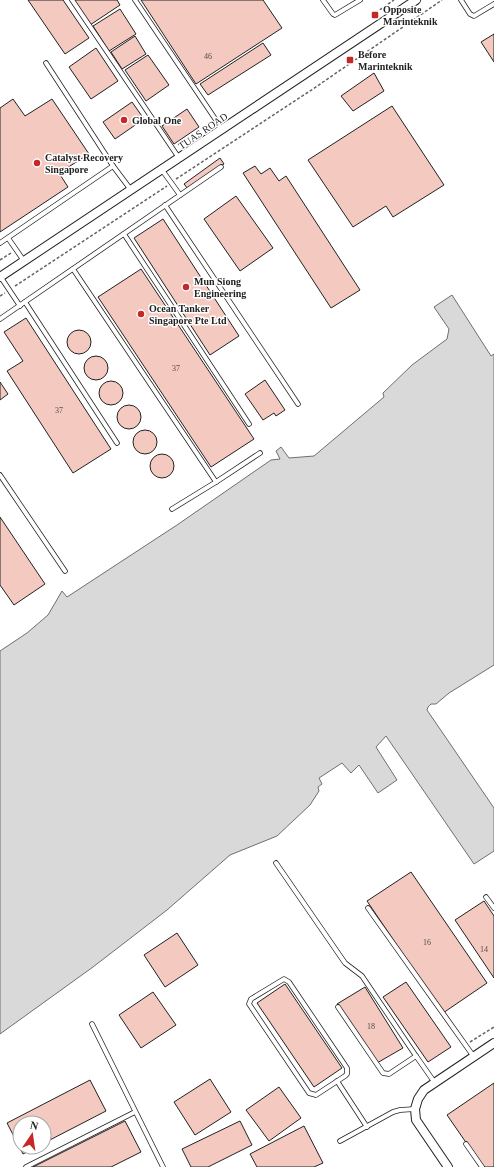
<svg xmlns="http://www.w3.org/2000/svg" width="494" height="1167" font-family="Georgia,serif">
  <rect width="100%" height="100%" fill="#fff"/>
  <path fill="#d9d9d9" stroke="#6f6f6f" d="M452,295L491,356L494,354V665L449,693L436,704H431L428,707L427,710L494,808V851L474,864L386,736L376,747L397,780L378,793L359,765L351,773L342,763L319,778L322,784L318,787L319,791L310,805L277,836L230,855L167,910L93,967L0,1034V651L27,633L48,615L62,591L67,597L177,525L271,460L280,459L276,451L281,447L289,458L314,456L384,397L383,393L412,365L447,339L449,329L434,307Z"/>
  <g fill="#f3c9c0" stroke="#222">
    <path d="M28,0H63L89,38L65,54Z"/>
    <path d="M73,0H117L120,5L90,25Z"/>
    <path d="M141,0H263L282,28L196,84Z"/>
    <path d="M120,9L136,34L109,51L93,26Z"/>
    <path d="M494,34V62L481,42Z"/>
    <path d="M135,36L146,54L122,69L111,52Z"/>
    <path d="M263,43L271,55L208,95L200,84Z"/>
    <path d="M96,48L118,81L91,99L69,67Z"/>
    <path d="M148,55L169,85L146,101L125,70Z"/>
    <path d="M374,73L384,91L353,111L341,96Z"/>
    <path d="M13,99L25,116L52,99L89,154L59,173L68,187L0,232V108Z"/>
    <path d="M132,102L144,119L115,139L103,122Z"/>
    <path d="M392,106L444,185L393,217L386,206L353,227L308,160Z"/>
    <path d="M187,109L199,127L174,144L162,126Z"/>
    <path d="M220,158L224,164L188,189L184,184Z"/>
    <path d="M255,166L261,174L270,168L279,181L286,176L360,290L331,308L243,173Z"/>
    <path d="M236,196L273,248L240,271L204,219Z"/>
    <path d="M163,219L239,336L210,355L134,238Z"/>
    <path d="M141,269L254,439L211,467L98,297Z"/>
    <path d="M26,318L111,449L73,473L7,371L23,361L4,332Z"/>
    <circle cx="79" cy="342" r="12"/>
    <circle cx="96" cy="368" r="12"/>
    <path d="M265,380L285,410L276,416L274,413L263,420L245,394Z"/>
    <circle cx="111" cy="393" r="12"/>
    <path d="M0,382L8,394L0,400Z"/>
    <circle cx="129" cy="417" r="12"/>
    <circle cx="145" cy="442" r="12"/>
    <circle cx="162" cy="466" r="12"/>
    <path d="M0,517L45,584L14,605L0,585Z"/>
    <path d="M411,872L487,983L443,1013L367,901Z"/>
    <path d="M484,901L494,916V978L455,920Z"/>
    <path d="M177,933L198,965L165,987L144,955Z"/>
    <path d="M406,982L451,1047L428,1062L383,997Z"/>
    <path d="M285,984L342,1068L314,1087L257,1003Z"/>
    <path d="M365,987L403,1048L377,1063L337,1004Z"/>
    <path d="M153,992L176,1025L141,1048L119,1015Z"/>
    <path d="M210,1079L231,1112L195,1135L174,1102Z"/>
    <path d="M90,1080L106,1111L44,1143V1123H20V1147H36L23,1154L7,1123Z"/>
    <path d="M494,1083V1167H483L447,1115Z"/>
    <path d="M279,1087L301,1118L269,1141L246,1110Z"/>
    <path d="M125,1121L141,1152L111,1167H33Z"/>
    <path d="M240,1121L252,1145L208,1167H191L182,1149Z"/>
    <path d="M304,1126L323,1163L314,1167H257L250,1154Z"/>
  </g>
  <g fill="none" stroke-linecap="round" stroke-linejoin="round">
    <defs>
      <g id="service">
        <path d="M72,0L179,158"/>
        <path d="M135,0L222,129"/>
        <path d="M323,0L333,14L335,15L360,0"/>
        <path d="M461,0L470,14L474,16L494,4"/>
        <path d="M46,63L113,166L131,190"/>
        <path d="M162,170L180,195"/>
        <path d="M165,205L298,404"/>
        <path d="M124,234L249,424"/>
        <path d="M8,238L24,261"/>
        <path d="M0,243L113,166"/>
        <path d="M73,269L216,482L172,509"/>
        <path d="M0,276L20,306"/>
        <path d="M25,302L117,443"/>
        <path d="M0,319L221,167"/>
        <path d="M0,475L65,571"/>
        <path d="M216,482L260,453"/>
        <path d="M276,863L345,963L362,976L416,1056"/>
        <path d="M486,897L494,908"/>
        <path d="M368,908L474,1057"/>
        <path d="M284,979L289,982L347,1068V1074L345,1076L316,1095L309,1093L249,1004L251,999Z"/>
        <path d="M338,1007L383,1073L389,1074L416,1056L435,1083"/>
        <path d="M92,1024L163,1167"/>
        <path d="M337,1081L367,1127"/>
        <path d="M340,1141L393,1112L400,1110L415,1109"/>
        <path d="M466,1144L482,1167"/>
        <path d="M26,1167L135,1112"/>
      </g>
      <g id="minor">
        <path d="M0,277L416,0"/>
        <path d="M448,1167L416,1120L415,1109L418,1099L424,1090L494,1043"/>
      </g>
    </defs>
    <use href="#service" stroke="#222" stroke-width="5.5"/>
    <use href="#minor" stroke="#222" stroke-width="10"/>
    <g stroke="#646464" stroke-width="1.5" stroke-dasharray="3 2" stroke-linecap="butt">
      <path d="M378,16L375,13L394,0"/>
      <path d="M176,179L313,89L442,0"/>
      <path d="M0,260L11,253"/>
      <path d="M15,286L167,186"/>
      <path d="M0,296L5,293"/>
      <path d="M470,1042L494,1027"/>
    </g>
    <use href="#service" stroke="#fff" stroke-width="4"/>
    <use href="#minor" stroke="#fff" stroke-width="8"/>
  </g>
  <g fill="#c62828" stroke="#fff" stroke-width="1.5">
    <rect x="371" y="11" width="8" height="8" rx="2"/>
    <rect x="346" y="56" width="8" height="8" rx="2"/>
    <circle cx="124" cy="120" r="4"/>
    <circle cx="37" cy="163" r="4"/>
    <circle cx="186" cy="287" r="4"/>
    <circle cx="141" cy="314" r="4"/>
  </g>
  <g text-anchor="middle" dominant-baseline="central" stroke-width="3" stroke-linejoin="round" paint-order="stroke">
    <g font-size="8" fill="#564c4a">
      <text x="208" y="56">46</text>
      <text x="176" y="368">37</text>
      <text x="59" y="410">37</text>
      <text x="427" y="942">16</text>
      <text x="484" y="949">14</text>
      <text x="371" y="1026">18</text>
    </g>
    <g font-size="10" font-weight="bold" fill="#222" stroke="#fff" text-anchor="start">
      <text x="383" y="9">Opposite<tspan x="383" dy="12">Marinteknik</tspan></text>
      <text x="358" y="54">Before<tspan x="358" dy="12">Marinteknik</tspan></text>
      <text x="132" y="120">Global One</text>
      <text x="45" y="157">Catalyst Recovery<tspan x="45" dy="12">Singapore</tspan></text>
      <text x="194" y="281">Mun Siong<tspan x="194" dy="12">Engineering</tspan></text>
      <text x="149" y="308">Ocean Tanker<tspan x="149" dy="12">Singapore Pte Ltd</tspan></text>
    </g>
    <g font-size="10" fill="#222" stroke="#fff">
      <text transform="translate(203 131) rotate(-34)">TUAS ROAD</text>
    </g>
  </g>
  <g transform="translate(32 1135) rotate(13)"><circle r="19" fill="#ffffff" stroke="#a7a7a7"/>
  <path d="M0-3L7 15L0 10L-7 15Z" fill="#c62828"/>
  <text y="-6" font-size="11" font-weight="bold" text-anchor="middle" fill="#222222">N</text>
  </g>
</svg>
